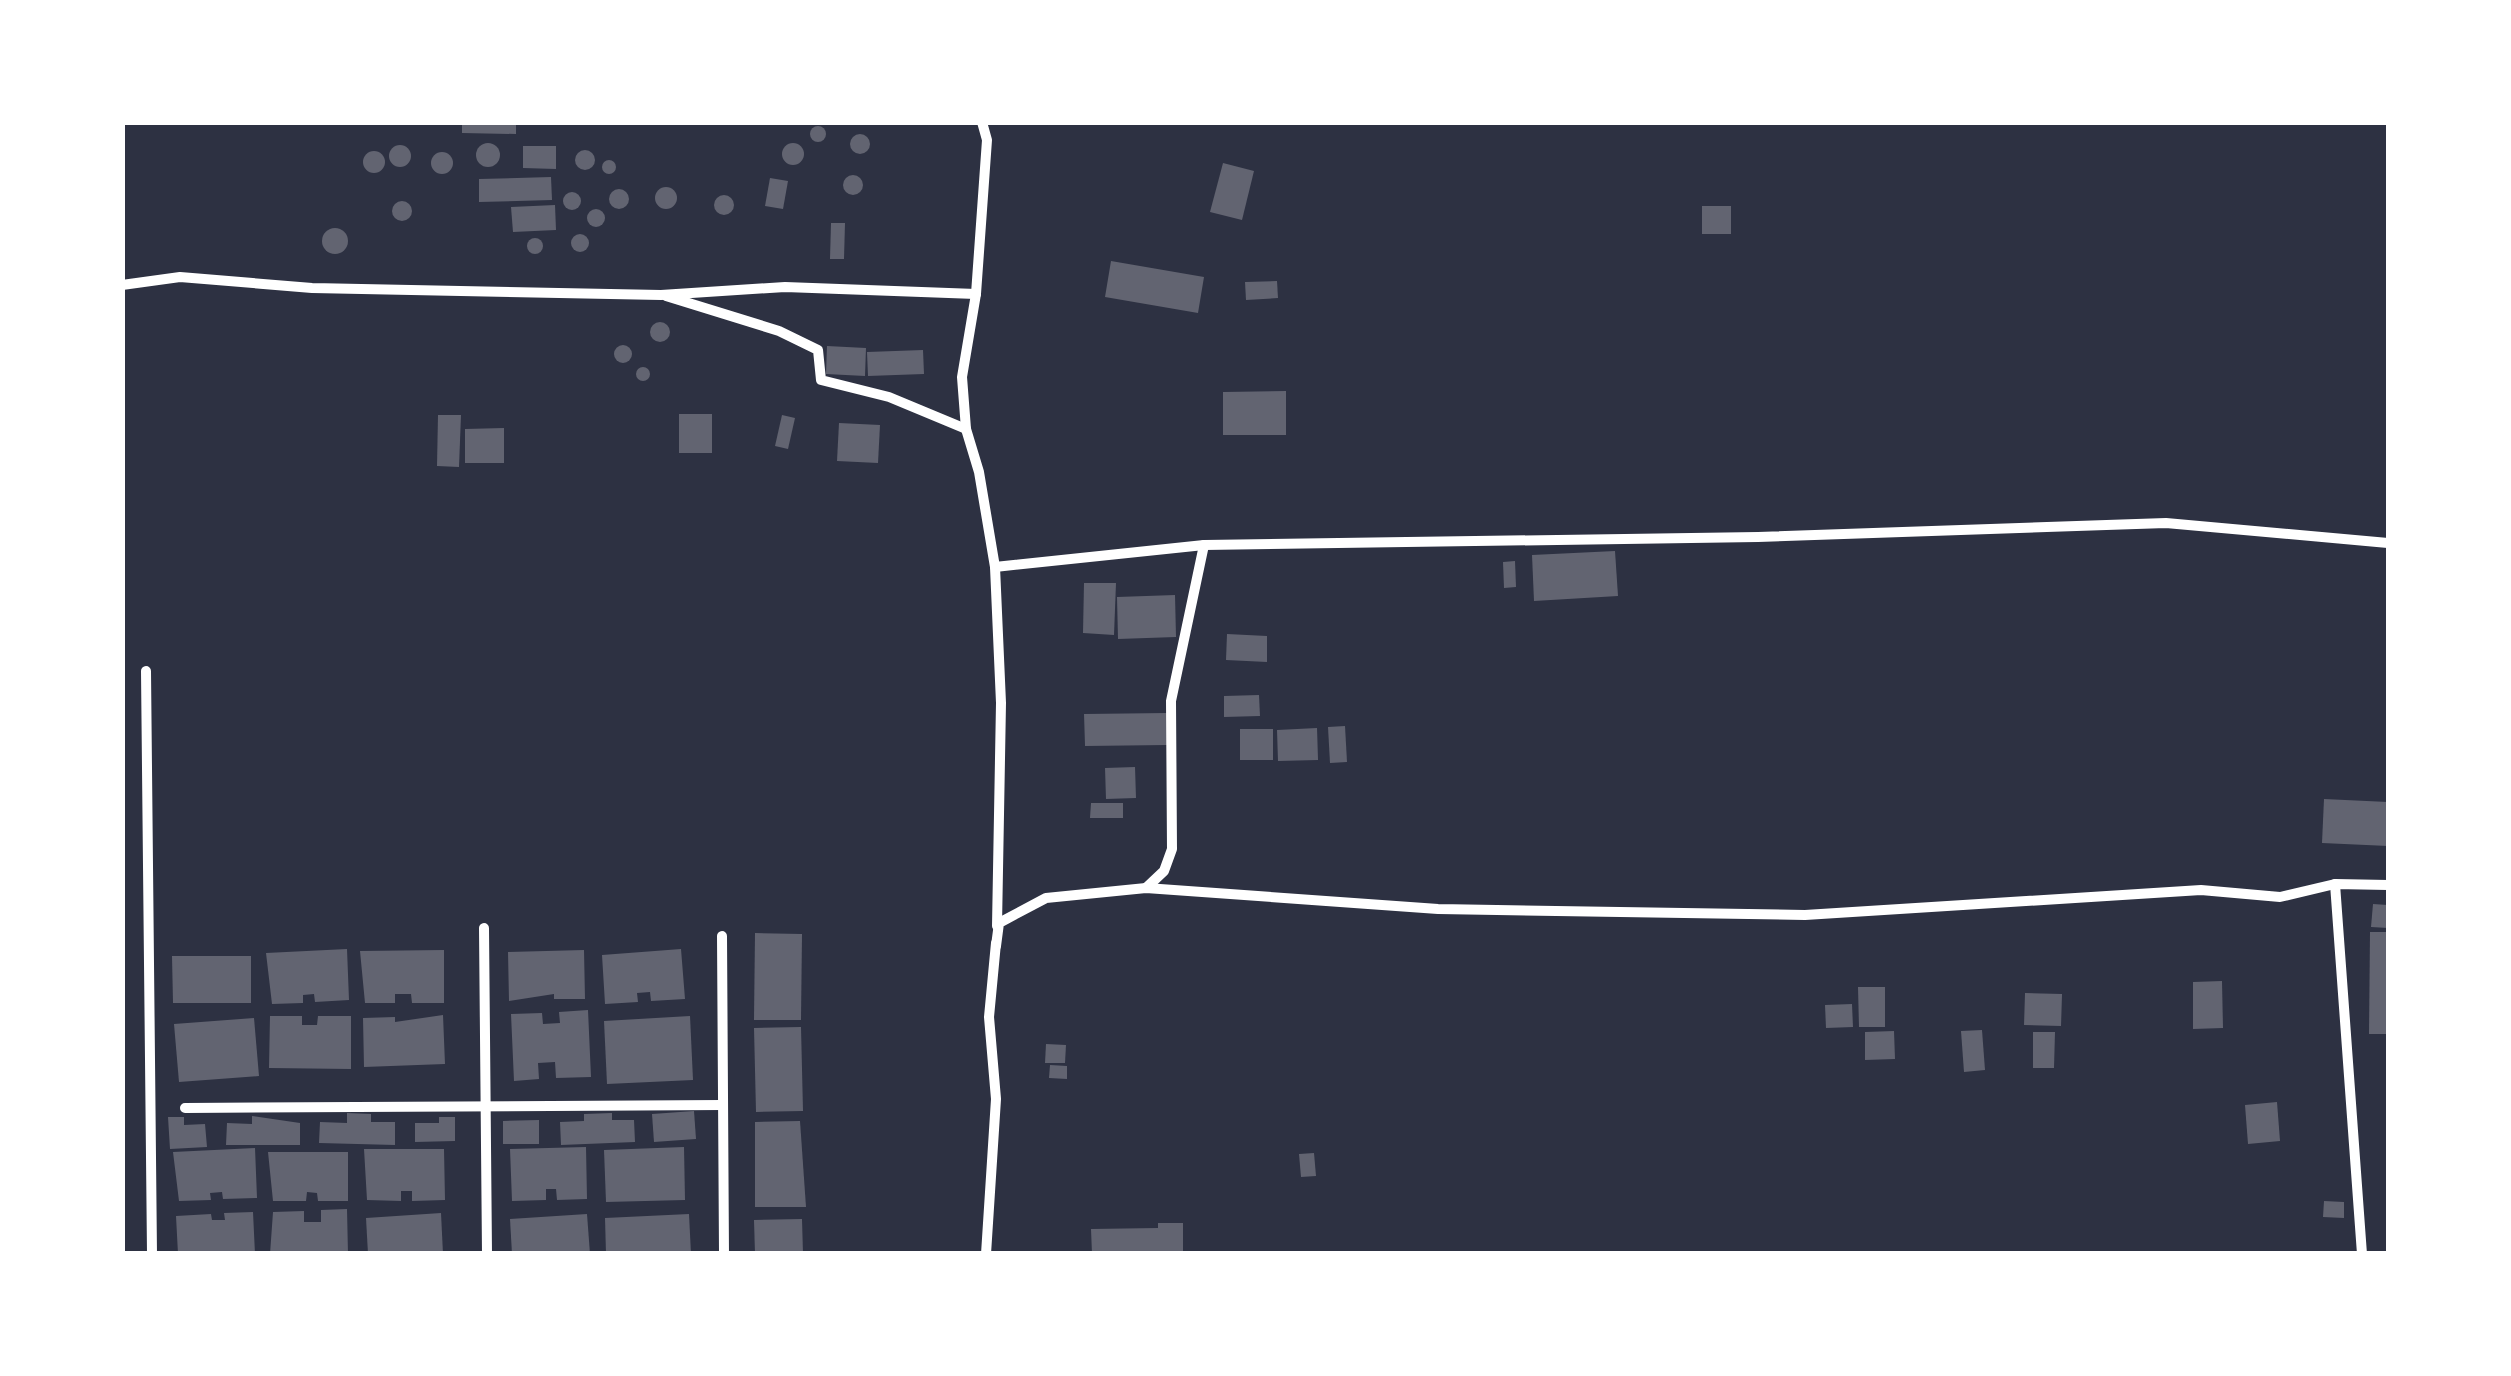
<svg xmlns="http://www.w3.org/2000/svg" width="2511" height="1376" font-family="Jost,sans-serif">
  <rect width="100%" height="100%" fill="#2d3142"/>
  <g fill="#626471">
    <path d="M462,122H516V134L462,133Z"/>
    <circle cx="818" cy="134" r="8"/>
    <circle cx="860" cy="144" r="10"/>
    <circle cx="793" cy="154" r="11"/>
    <circle cx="488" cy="155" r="12"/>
    <circle cx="400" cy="156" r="11"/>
    <path d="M523,146H556V169L523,168Z"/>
    <circle cx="585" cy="160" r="10"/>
    <circle cx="374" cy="162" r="11"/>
    <circle cx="442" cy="163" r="11"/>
    <circle cx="609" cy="167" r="7"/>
    <path d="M1223,163L1254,171L1242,220L1210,212Z"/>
    <circle cx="853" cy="185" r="10"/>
    <path d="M551,177L552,200L479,202V179Z"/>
    <path d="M770,178L788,181L783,209L765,206Z"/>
    <circle cx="666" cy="198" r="11"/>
    <circle cx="619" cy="199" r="10"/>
    <circle cx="572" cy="201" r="9"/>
    <circle cx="724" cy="205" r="10"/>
    <circle cx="402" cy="211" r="10"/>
    <path d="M555,205L556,230L513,232L511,207Z"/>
    <rect x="1702" y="206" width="29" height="28"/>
    <circle cx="596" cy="218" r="9"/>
    <path d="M831,223H845L844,259H830Z"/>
    <circle cx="335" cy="241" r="13"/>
    <circle cx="580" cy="243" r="9"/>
    <circle cx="535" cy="246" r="8"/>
    <path d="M1111,261L1204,277L1198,313L1105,297Z"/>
    <path d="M1277,281L1278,298L1246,300L1245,282Z"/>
    <circle cx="660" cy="332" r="10"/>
    <circle cx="623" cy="354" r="9"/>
    <path d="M827,346L866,348L865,376L826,374Z"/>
    <path d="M923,350L924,374L868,376L867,352Z"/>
    <circle cx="643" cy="374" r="7"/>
    <path d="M1286,391V435H1223V392Z"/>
    <rect x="679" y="414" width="33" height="39"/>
    <path d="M438,415H461L459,467L437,466Z"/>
    <path d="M782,415L795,418L788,449L775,446Z"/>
    <path d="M839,423L880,425L878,463L837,461Z"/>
    <path d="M504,428V463H465V429Z"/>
    <path d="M1615,551L1618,596L1534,601L1532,555Z"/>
    <path d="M1515,561L1516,587L1504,588L1503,562Z"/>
    <path d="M1084,583H1116L1114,635L1083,633Z"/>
    <path d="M1175,595L1176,637L1118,639L1117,597Z"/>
    <path d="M1227,634L1267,636V662L1226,660Z"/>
    <path d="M1259,695L1260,716L1224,717V696Z"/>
    <path d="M1167,713V745L1085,746L1084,714Z"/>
    <path d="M1345,726L1347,762L1330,763L1328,727Z"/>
    <path d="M1317,728L1318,760L1278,761L1277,730Z"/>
    <rect x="1240" y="729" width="33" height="31"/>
    <path d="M1135,767L1136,798L1106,799L1105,768Z"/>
    <path d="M2324,799L2388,802V846L2322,843Z"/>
    <path d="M1091,803H1123V818H1090Z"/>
    <path d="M2373,904L2388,905V928L2371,927Z"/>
    <path d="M2370,932H2388V1034H2369Z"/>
    <path d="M755,933L802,934L801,1020H754Z"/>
    <path d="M347,949L349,1000L315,1002L314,994L303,995V1003L272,1004L266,953Z"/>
    <path d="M681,949L685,999L651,1001L650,992L637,993L638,1002L605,1004L602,955Z"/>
    <path d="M444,950V1003H412L411,994H395V1003H365L360,951Z"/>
    <path d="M584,950L585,999H554V994L509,1001L508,952Z"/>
    <path d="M172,956H251V1003H173Z"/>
    <path d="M2222,981L2223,1028L2193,1029V982Z"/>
    <path d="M1858,987H1885V1027H1859Z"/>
    <path d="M2025,993L2062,994L2061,1026L2024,1025Z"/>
    <path d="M1852,1004L1853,1027L1826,1028L1825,1005Z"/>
    <path d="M588,1010L591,1077L556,1078L555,1062L538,1063L539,1079L514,1081L511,1014L542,1013L543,1024L560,1023L559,1012Z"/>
    <path d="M443,1015L445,1064L364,1067L363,1018L395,1017V1022Z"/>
    <path d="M270,1016H302V1025H317L318,1016H351V1069L269,1068Z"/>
    <path d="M690,1016L693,1080L607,1084L604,1021Z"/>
    <path d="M254,1018L259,1076L179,1082L174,1024Z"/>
    <path d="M801,1027L803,1111L756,1112L754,1028Z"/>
    <path d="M1982,1030L1985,1070L1964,1072L1961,1031Z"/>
    <path d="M1894,1031L1895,1059L1865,1060V1032Z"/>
    <path d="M2033,1032H2055L2054,1068H2033Z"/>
    <path d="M1046,1044L1066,1045L1065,1063H1045Z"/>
    <path d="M1050,1065L1067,1066V1079L1049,1078Z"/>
    <path d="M2277,1102L2280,1141L2248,1144L2245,1105Z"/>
    <path d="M694,1111L696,1139L654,1142L652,1114Z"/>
    <path d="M347,1113L371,1114V1122H395V1145L319,1143L320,1122L347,1123Z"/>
    <path d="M612,1113V1120H634L635,1142L561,1145L560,1122L584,1121V1114Z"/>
    <path d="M252,1116L300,1123V1145H226L227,1123L252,1124Z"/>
    <path d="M168,1117H184V1125L205,1124L207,1147L170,1149Z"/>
    <path d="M439,1117H455V1141L415,1142V1123H439Z"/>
    <path d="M539,1120V1144H503V1121Z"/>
    <path d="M800,1121L806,1207H755V1122Z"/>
    <path d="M586,1147L587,1199L557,1200L556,1189H546V1200L512,1201L510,1149Z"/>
    <path d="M684,1147L685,1200L606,1202L604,1150Z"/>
    <path d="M255,1148L257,1198L223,1199L222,1192L210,1193L211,1200L179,1201L173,1152Z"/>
    <path d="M364,1149H444L445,1200L412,1201V1191H401V1201L367,1200Z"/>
    <path d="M268,1152H348V1201H318L317,1193L307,1192L306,1201H273Z"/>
    <path d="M1314,1153L1316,1176L1301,1177L1299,1154Z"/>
    <path d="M2324,1201L2344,1202V1218L2323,1217Z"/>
    <path d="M347,1209L348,1254H270L273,1212L304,1211V1222H321V1210Z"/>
    <path d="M253,1212L255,1254H178L176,1216L211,1214L212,1220H225L224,1213Z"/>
    <path d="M441,1213L443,1254H368L366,1218Z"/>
    <path d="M587,1214L590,1254H512L510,1219Z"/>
    <path d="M689,1214L691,1254H606L605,1218Z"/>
    <path d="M802,1219L803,1254H755L754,1220Z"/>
    <path d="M1158,1223H1183V1254H1092L1091,1229L1158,1228Z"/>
  </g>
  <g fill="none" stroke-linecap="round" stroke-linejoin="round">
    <g stroke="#fff" stroke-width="10">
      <path d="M982,122L987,140L976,294L962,377L966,429L979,472L995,567L1001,703L997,926"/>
      <path d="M122,285L180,277L312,288L661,295L785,287L976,294"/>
      <path d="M666,296L779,331L818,350L821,380L889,397L966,429"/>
      <path d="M995,567L1204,545L1758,537L2166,523L2388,543"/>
      <path d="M146,671L152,1254"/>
      <path d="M1146,888L1164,871L1172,849L1171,701L1204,545"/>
      <path d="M484,928L487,1254"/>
      <path d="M722,936L724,1254"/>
      <path d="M996,946L999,923L1046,898L1146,888L1438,909L1805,915L2201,890L2280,897L2335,884"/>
      <path d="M185,1108L723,1105"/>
      <path d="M986,1254L996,1099L989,1017L996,943"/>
      <path d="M2362,1254L2335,884L2388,885"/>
    </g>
  </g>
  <rect width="2511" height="1376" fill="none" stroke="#ffffff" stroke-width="250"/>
</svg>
